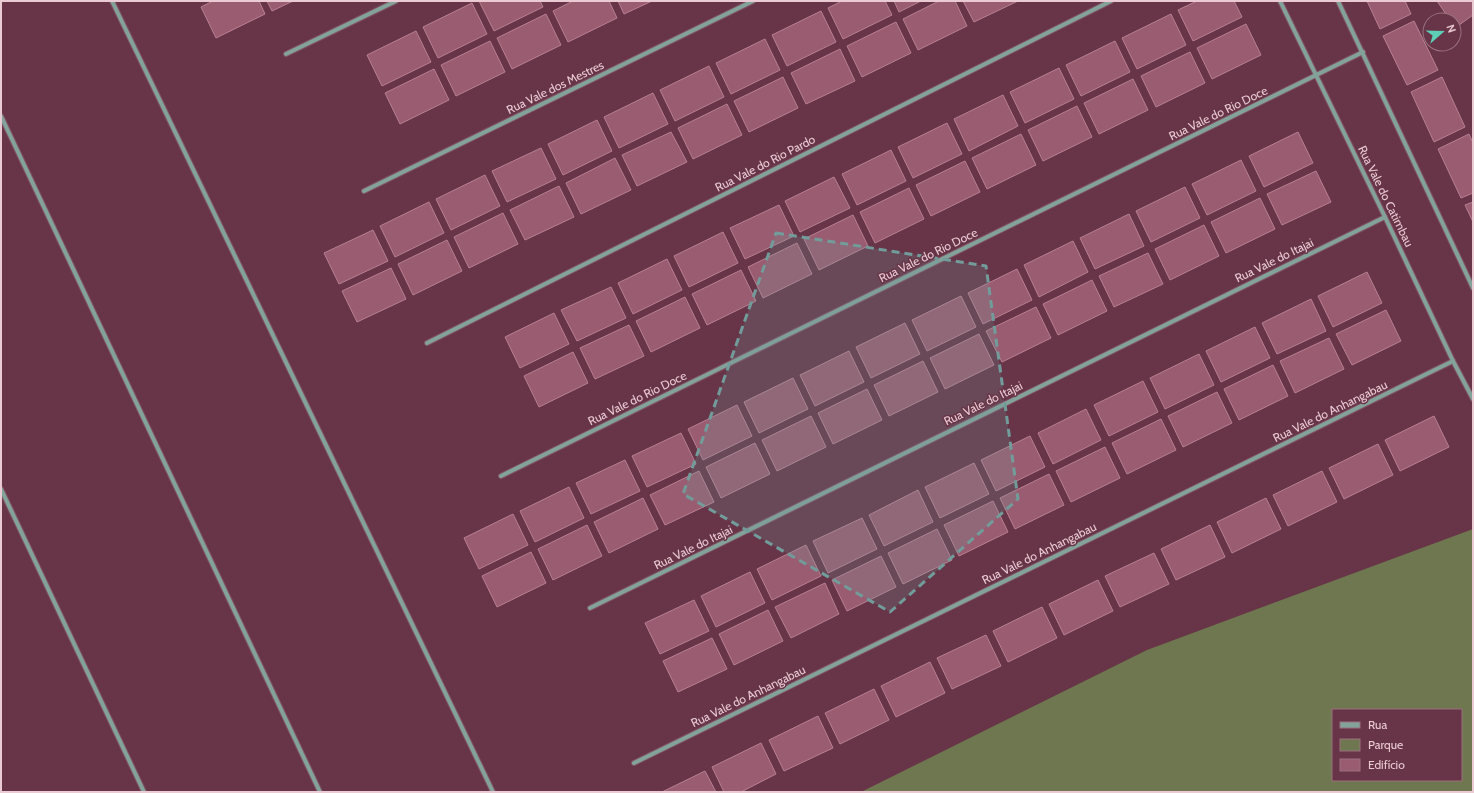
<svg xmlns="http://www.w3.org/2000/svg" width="1474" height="793" font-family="Cabin,sans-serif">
  <rect width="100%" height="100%" fill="#673547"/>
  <path fill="#6e774f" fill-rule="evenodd" d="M1473,529V792H861L1147,650ZM1333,710H1461V780H1333Z"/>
  <g fill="#995c70" stroke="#b98092">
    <path d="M213,1H259L265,14L216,38L201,7Z"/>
    <path d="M267,1H293L272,11Z"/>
    <path d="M479,1H540L543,7L494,31Z"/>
    <path d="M573,1H609L617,18L568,42L553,11Z"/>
    <path d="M618,1H652L624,14Z"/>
    <path d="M842,1H885L892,15L843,39L828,8Z"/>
    <path d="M894,1H921L899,12Z"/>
    <path d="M939,1H955L967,26L918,50L903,19Z"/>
    <path d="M963,1H1018L974,22Z"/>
    <path d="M1197,1H1234L1242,17L1193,41L1178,10Z"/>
    <path d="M1367,1H1405L1411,14L1380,29Z"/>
    <path d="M1437,1H1473V15L1455,28L1454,20H1450Z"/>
    <path d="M472,3L487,34L438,58L423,27Z"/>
    <path d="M821,11L836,42L787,66L772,35Z"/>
    <path d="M546,14L561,45L512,69L497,38Z"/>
    <path d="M1171,14L1186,45L1137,69L1122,38Z"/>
    <path d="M1414,21L1438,70L1407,85L1383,36Z"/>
    <path d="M896,22L911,53L862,77L847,46Z"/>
    <path d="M1246,24L1261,55L1212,79L1197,48Z"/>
    <path d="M416,31L431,62L382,86L367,55Z"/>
    <path d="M765,39L780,70L731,94L716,63Z"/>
    <path d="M490,41L505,72L456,96L441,65Z"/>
    <path d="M1115,41L1130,72L1081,96L1066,65Z"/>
    <path d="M840,49L855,81L806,104L791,73Z"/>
    <path d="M1190,52L1205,83L1156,107L1141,76Z"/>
    <path d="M709,66L724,97L675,121L660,90Z"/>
    <path d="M1059,68L1074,99L1025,123L1010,92Z"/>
    <path d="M434,69L449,100L400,124L385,93Z"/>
    <path d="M783,77L798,108L749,132L734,101Z"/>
    <path d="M1442,77L1465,127L1434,142L1411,92Z"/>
    <path d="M1133,79L1148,110L1099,134L1084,103Z"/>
    <path d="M653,93L668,124L619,148L604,117Z"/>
    <path d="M1003,95L1018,126L969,151L954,119Z"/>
    <path d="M727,104L742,135L693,159L678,128Z"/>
    <path d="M1077,106L1092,137L1043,161L1028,130Z"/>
    <path d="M597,120L612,151L563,175L548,144Z"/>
    <path d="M947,123L962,154L913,178L898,147Z"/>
    <path d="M671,132L687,162L637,186L622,155Z"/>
    <path d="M1298,132L1313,163L1264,187L1249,156Z"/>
    <path d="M1021,134L1036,165L987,189L972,158Z"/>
    <path d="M1469,134L1473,143V193L1461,198L1438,149Z"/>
    <path d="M541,148L556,179L507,202L492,171Z"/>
    <path d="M891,150L906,181L857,205L842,174Z"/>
    <path d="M615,158L631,190L581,214L566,183Z"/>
    <path d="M1241,160L1256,191L1207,215L1192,184Z"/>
    <path d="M965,161L980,192L931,216L916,185Z"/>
    <path d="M1316,171L1331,202L1282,225L1267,194Z"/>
    <path d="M485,175L500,206L451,230L436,199Z"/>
    <path d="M834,177L850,208L800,232L785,201Z"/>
    <path d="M559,186L574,217L525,240L510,210Z"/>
    <path d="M1185,187L1200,218L1151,242L1136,211Z"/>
    <path d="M909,188L924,219L875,243L860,212Z"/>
    <path d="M1260,198L1275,229L1226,253L1211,222Z"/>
    <path d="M429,202L444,233L395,257L380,226Z"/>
    <path d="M1473,202V222L1465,205Z"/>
    <path d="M779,205L794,236L745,259L730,228Z"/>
    <path d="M503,213L518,244L469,268L454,237Z"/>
    <path d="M1129,214L1144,246L1095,269L1080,238Z"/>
    <path d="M853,215L868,246L819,270L804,239Z"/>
    <path d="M1204,225L1219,256L1170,280L1155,249Z"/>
    <path d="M373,230L388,261L339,284L324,253Z"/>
    <path d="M723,232L738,263L689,287L674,256Z"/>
    <path d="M447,240L462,271L413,295L398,264Z"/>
    <path d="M1073,241L1088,272L1039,297L1024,265Z"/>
    <path d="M797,243L812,274L763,298L748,267Z"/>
    <path d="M1148,253L1163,284L1114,307L1099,276Z"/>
    <path d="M667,259L682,290L633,314L618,283Z"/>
    <path d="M391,268L406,299L357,322L342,291Z"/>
    <path d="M1017,269L1032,300L983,324L968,293Z"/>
    <path d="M741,270L756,301L707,325L692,294Z"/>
    <path d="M1367,272L1382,303L1333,327L1318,296Z"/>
    <path d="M1092,280L1107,311L1058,335L1043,304Z"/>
    <path d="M611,287L626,318L577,341L561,310Z"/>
    <path d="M961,296L976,327L927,351L912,320Z"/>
    <path d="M685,297L700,328L651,352L636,321Z"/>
    <path d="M1311,299L1326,331L1277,354L1262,323Z"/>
    <path d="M1036,307L1051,338L1002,362L986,331Z"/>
    <path d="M1386,310L1401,341L1352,365L1336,334Z"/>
    <path d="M554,313L569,344L520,368L505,337Z"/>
    <path d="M905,323L920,354L871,378L856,347Z"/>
    <path d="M629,325L644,356L595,379L580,348Z"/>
    <path d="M1255,327L1270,358L1221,382L1206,351Z"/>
    <path d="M979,334L994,365L945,389L930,358Z"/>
    <path d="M1329,338L1344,369L1295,393L1280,361Z"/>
    <path d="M849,351L864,382L815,406L800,375Z"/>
    <path d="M573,352L588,383L539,407L524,376Z"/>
    <path d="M1199,354L1214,385L1165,409L1150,378Z"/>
    <path d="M923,361L938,392L889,416L874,385Z"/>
    <path d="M1273,365L1288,396L1239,420L1224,389Z"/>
    <path d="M793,378L808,409L759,433L744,402Z"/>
    <path d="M1143,381L1158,412L1109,436L1094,405Z"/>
    <path d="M867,389L882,420L833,444L818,413Z"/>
    <path d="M1217,392L1232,423L1183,447L1168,416Z"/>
    <path d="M737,405L752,436L703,460L688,429Z"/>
    <path d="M1086,409L1101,440L1053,464L1038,433Z"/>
    <path d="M811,416L826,447L777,471L762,440Z"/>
    <path d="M1434,416L1449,447L1400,471L1385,440Z"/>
    <path d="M1161,419L1176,450L1127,474L1112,443Z"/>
    <path d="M681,433L696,464L647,487L632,456Z"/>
    <path d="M1030,436L1045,467L996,491L981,460Z"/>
    <path d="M755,443L770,474L721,498L706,467Z"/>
    <path d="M1378,444L1393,475L1344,499L1329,468Z"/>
    <path d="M1105,447L1120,478L1071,502L1056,471Z"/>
    <path d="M625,460L640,491L591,514L576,483Z"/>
    <path d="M974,463L989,494L940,518L925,487Z"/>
    <path d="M699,471L714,502L665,525L650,495Z"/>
    <path d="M1322,471L1337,502L1288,526L1273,495Z"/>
    <path d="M1049,474L1064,505L1015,529L1000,498Z"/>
    <path d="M569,487L584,518L535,542L520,511Z"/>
    <path d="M918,490L933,522L884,546L869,515Z"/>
    <path d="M643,498L658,529L609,553L594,522Z"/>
    <path d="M1266,498L1281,529L1232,553L1217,522Z"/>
    <path d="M993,501L1008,532L959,556L944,525Z"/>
    <path d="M513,514L528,545L479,569L464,538Z"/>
    <path d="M862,518L877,549L828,573L813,541Z"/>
    <path d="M587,525L602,556L553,580L538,549Z"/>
    <path d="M1210,525L1225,557L1176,580L1161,549Z"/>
    <path d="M937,529L952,560L903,584L888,553Z"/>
    <path d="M806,545L821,576L772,600L757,569Z"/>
    <path d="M531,552L546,583L497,607L482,576Z"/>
    <path d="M1154,553L1169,584L1120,607L1105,576Z"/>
    <path d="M881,556L896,587L847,611L832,580Z"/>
    <path d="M750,572L765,603L716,627L701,596Z"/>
    <path d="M1098,580L1113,611L1064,635L1049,604Z"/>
    <path d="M825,583L839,614L791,638L775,607Z"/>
    <path d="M694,600L709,631L660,654L645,623Z"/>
    <path d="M1042,607L1057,638L1008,662L993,631Z"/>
    <path d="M768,610L783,641L734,665L719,634Z"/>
    <path d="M986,635L1001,666L952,689L937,658Z"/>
    <path d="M712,638L727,669L678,692L663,661Z"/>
    <path d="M930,662L945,693L896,717L881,686Z"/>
    <path d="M874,689L889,720L840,744L825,713Z"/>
    <path d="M818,716L833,748L784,771L769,740Z"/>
    <path d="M761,743L776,774L741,792H724L712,767Z"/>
    <path d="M705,771L716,792H662Z"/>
  </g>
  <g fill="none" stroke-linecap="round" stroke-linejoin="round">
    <defs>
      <g id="street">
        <path d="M112,1L493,792"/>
        <path d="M1280,1L1385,217L1453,361L1473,399"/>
        <path d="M1338,1L1473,288"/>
        <path d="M286,54L396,1"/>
        <path d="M1,116L320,792"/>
        <path d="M364,191L753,1"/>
        <path d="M427,343L1111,1"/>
        <path d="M501,476L1363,52"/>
        <path d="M1,489L144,792"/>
        <path d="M590,608L1385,217"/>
        <path d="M634,763L1453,361"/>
      </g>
    </defs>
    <use href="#street" stroke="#815363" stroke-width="6"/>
    <use href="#street" stroke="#82a29a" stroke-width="4"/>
  </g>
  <path fill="#729c9b" fill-opacity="0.2" stroke="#729c9b" stroke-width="3" stroke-dasharray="8 5" stroke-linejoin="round" d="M776,233L986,266L1018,499L890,612L683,494Z"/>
  <g text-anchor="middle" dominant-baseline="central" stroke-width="3" stroke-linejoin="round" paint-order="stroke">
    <g font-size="12" fill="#eacad3" stroke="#673547">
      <text transform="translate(555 87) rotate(-26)">Rua Vale dos Mestres</text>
      <text transform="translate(1218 113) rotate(-26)">Rua Vale do Rio Doce</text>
      <text transform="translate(765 163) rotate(-27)">Rua Vale do Rio Pardo</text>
      <text transform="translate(1386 196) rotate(64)">Rua Vale do Catimbau</text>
      <text transform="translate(928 255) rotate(-26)">Rua Vale do Rio Doce</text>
      <text transform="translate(1274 260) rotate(-26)">Rua Vale do Itajai</text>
      <text transform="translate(637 398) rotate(-26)">Rua Vale do Rio Doce</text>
      <text transform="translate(983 403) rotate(-26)">Rua Vale do Itajai</text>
      <text transform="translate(1330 411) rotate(-26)">Rua Vale do Anhangabau</text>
      <text transform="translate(693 547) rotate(-26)">Rua Vale do Itajai</text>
      <text transform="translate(1039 553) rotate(-26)">Rua Vale do Anhangabau</text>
      <text transform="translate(748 696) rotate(-26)">Rua Vale do Anhangabau</text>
    </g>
  </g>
  <rect width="1474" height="793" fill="none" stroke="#eacad3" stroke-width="4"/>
  <rect x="1332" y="709" width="130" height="72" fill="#673547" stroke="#9b717f"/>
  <rect x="1340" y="722" width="20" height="6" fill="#82a29a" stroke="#9b717f"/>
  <text x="1368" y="729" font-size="12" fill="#eacad3">Rua</text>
  <rect x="1340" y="739" width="20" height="12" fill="#6e774f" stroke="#9b717f"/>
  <text x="1368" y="749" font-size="12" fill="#eacad3">Parque</text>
  <rect x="1340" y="759" width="20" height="12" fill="#995c70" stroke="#9b717f"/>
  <text x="1368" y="769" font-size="12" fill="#eacad3">Edifício</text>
  <g transform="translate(1442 32) rotate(70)"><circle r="19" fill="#673547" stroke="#9b717f"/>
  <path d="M0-3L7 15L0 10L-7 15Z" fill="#5dceb8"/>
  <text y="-6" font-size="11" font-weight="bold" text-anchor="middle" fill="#eacad3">N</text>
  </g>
</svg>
